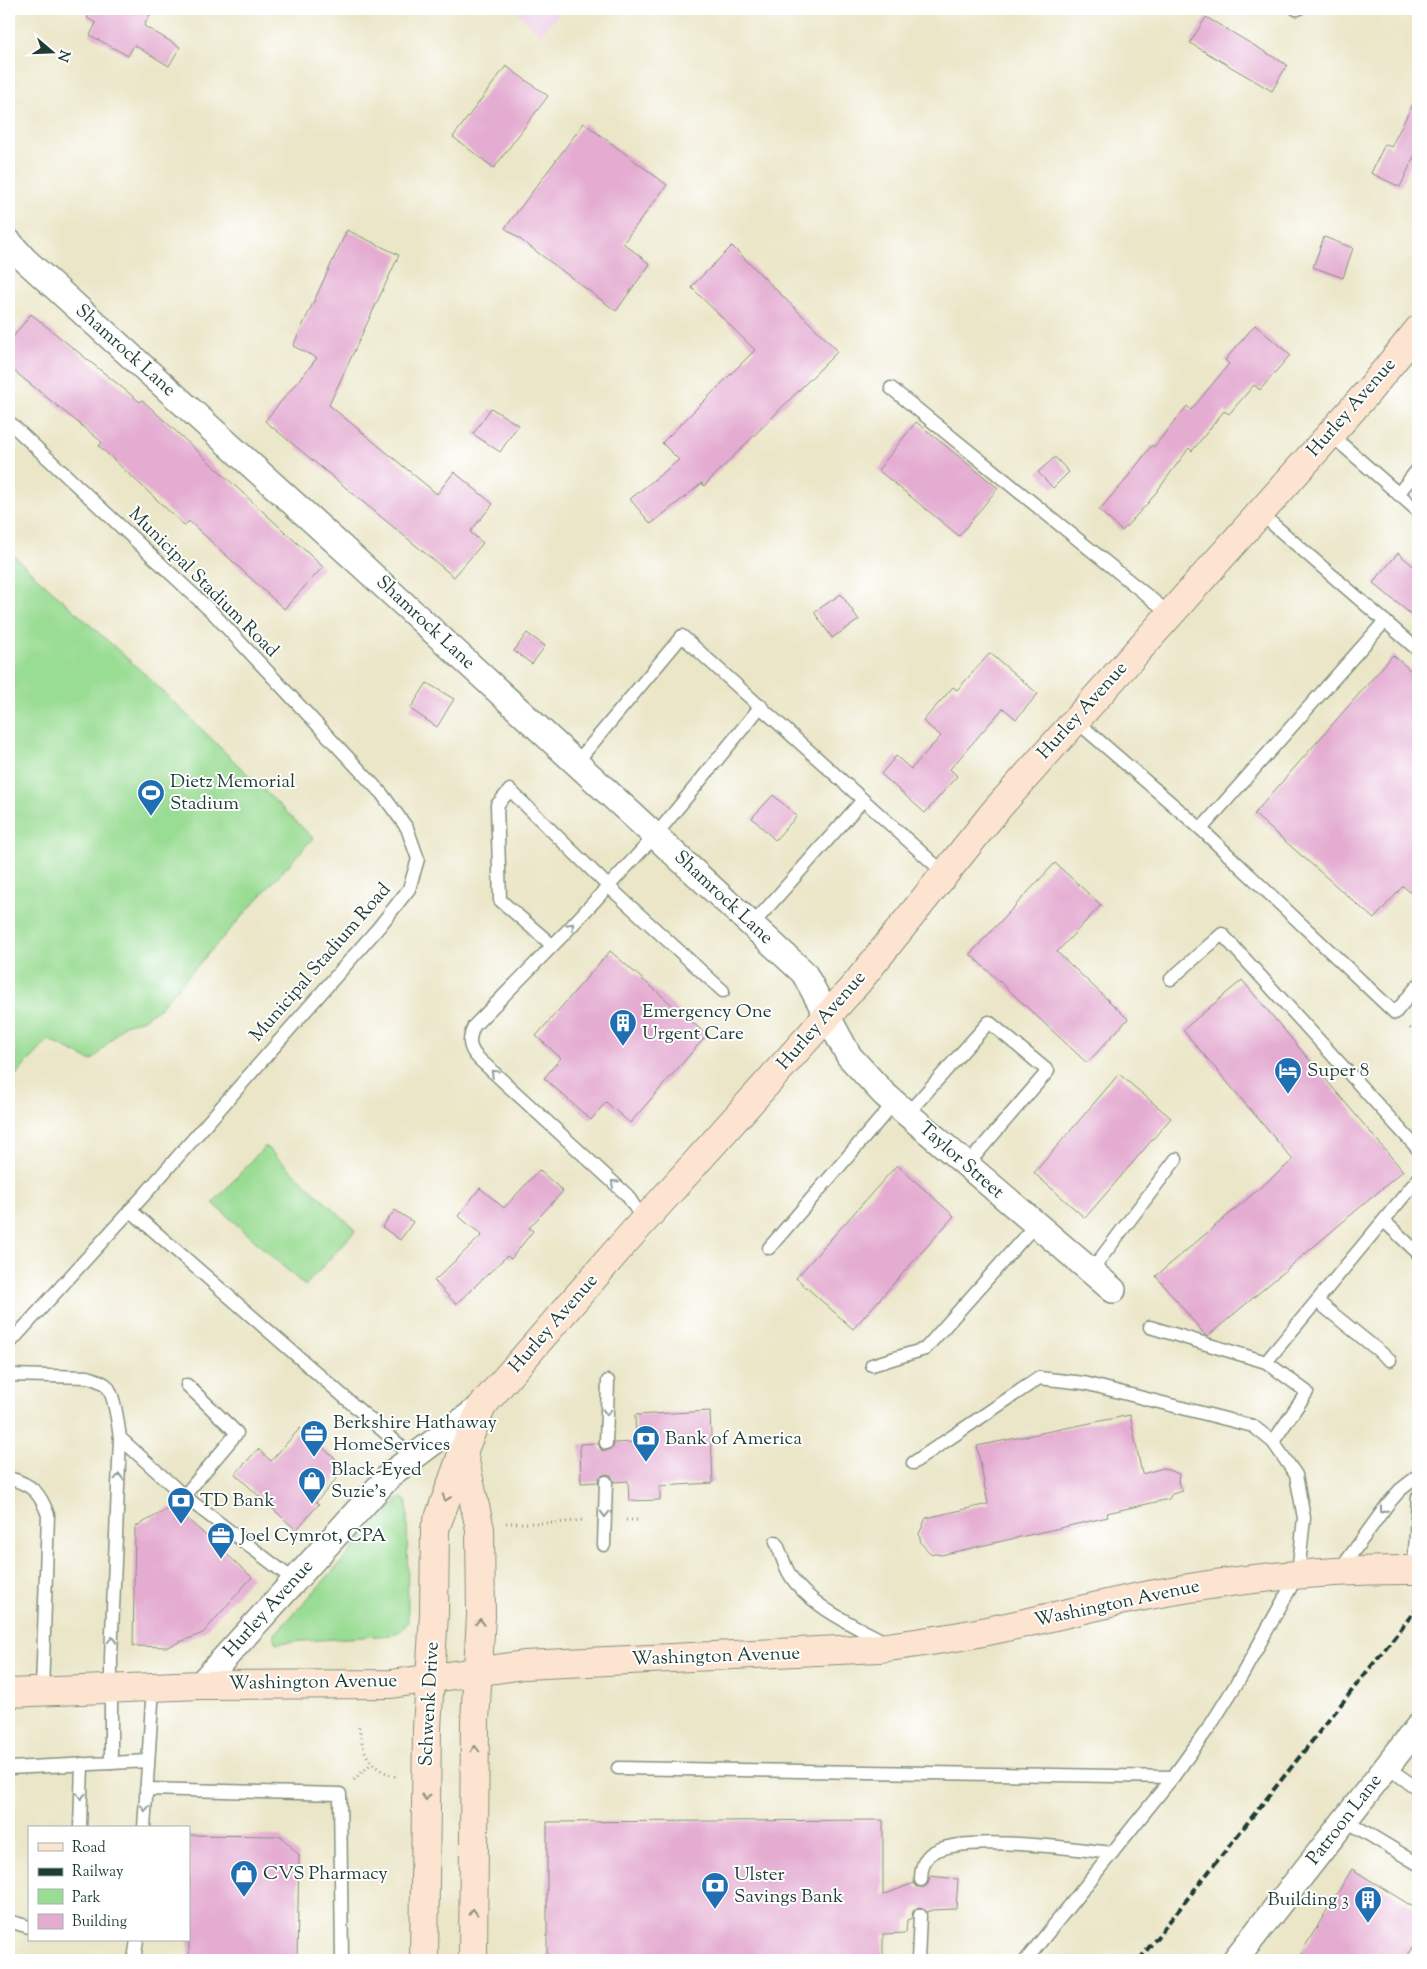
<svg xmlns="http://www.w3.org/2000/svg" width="1427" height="1969" font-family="'Sorts Mill Goudy',serif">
  <rect width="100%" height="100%" fill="#fff"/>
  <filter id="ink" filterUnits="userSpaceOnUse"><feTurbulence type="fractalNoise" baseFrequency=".02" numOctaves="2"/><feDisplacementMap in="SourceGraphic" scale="10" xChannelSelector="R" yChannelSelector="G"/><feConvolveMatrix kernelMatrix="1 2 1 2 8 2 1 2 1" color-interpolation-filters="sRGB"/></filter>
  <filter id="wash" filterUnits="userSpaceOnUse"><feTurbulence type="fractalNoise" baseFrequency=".0096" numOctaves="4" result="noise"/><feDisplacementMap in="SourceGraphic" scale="20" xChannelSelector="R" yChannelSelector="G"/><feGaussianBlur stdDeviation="1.12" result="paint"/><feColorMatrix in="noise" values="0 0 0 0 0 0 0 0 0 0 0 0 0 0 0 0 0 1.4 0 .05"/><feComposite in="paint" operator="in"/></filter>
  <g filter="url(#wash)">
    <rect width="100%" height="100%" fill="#ebe6c8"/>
    <path fill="#eed0e7" d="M514,9H563L540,35Z"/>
    <g fill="#99dc93" stroke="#5c8c64">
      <path d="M9,552L149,678L313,838L160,1007L142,1020L124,1025L92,1061L49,1040L9,1082Z"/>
      <path d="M265,1146L356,1230L305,1286L213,1203Z"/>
      <path d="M401,1497L407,1502L408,1621L402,1630L392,1635L276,1643L274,1639V1635Z"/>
    </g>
    <g id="blocks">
      <g fill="#e4acd1">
        <path d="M92,9H153L144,26L180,47L169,66L134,45L128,56L90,35L96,23L87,18Z"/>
        <path d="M1206,17L1287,65L1272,91L1190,43Z"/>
        <path d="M506,66L548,96L494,168L453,137Z"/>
        <path d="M1418,94V148L1400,187L1371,173L1385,144L1391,147Z"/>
        <path d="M584,123L667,185L623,243L650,264L616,311L505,228Z"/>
        <path d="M347,230L399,255L329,405L437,494L454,472L493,504L470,532L483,543L454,577L265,421L317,358L293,346Z"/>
        <path d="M1324,237L1353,248L1343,278L1313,267Z"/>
        <path d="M732,246L838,351L704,486L702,483L651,524L630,499L679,460L662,443L755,350L691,287Z"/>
        <path d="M31,314L140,402L142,400L323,567L284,609L189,521L185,526L99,446L102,442L9,367V342Z"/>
        <path d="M1255,325L1290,355L1260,390L1254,385L1229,414L1224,411L1192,451L1189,448L1149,502L1122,531L1099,510L1124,482L1152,445L1154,447L1187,406L1191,410L1229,364L1225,360Z"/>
        <path d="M491,408L518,425L500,452L473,434Z"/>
        <path d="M916,422L998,488L959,536L878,470Z"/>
        <path d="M1055,457L1069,472L1053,488L1038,472Z"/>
        <path d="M1398,553L1418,570V620L1373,583Z"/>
        <path d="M841,594L859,620L832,638L814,612Z"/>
        <path d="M527,633L545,646L532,664L514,651Z"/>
        <path d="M990,653L1038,694L1016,719L1003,708L950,769L957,776L925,813L881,774L896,756L911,769L941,736L923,721L953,687L957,690Z"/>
        <path d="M1393,655L1418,677V899L1403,886L1374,919L1254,814Z"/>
        <path d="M427,683L454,699L437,727L410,709Z"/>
        <path d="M773,795L797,816L775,840L752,818Z"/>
        <path d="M1055,863L1101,905L1057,952L1128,1019L1087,1063L970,954Z"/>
        <path d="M610,951L707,1035L630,1123L606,1102L591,1120L544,1078L561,1058L536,1036Z"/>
        <path d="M1242,980L1403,1171L1208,1336L1205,1335L1156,1276L1293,1160L1183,1030Z"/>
        <path d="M1119,1074L1171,1118L1085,1218L1034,1173Z"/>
        <path d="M897,1165L954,1216L853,1329L796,1278Z"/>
        <path d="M539,1170L563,1191L529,1228L533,1231L511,1259L507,1256L456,1304L434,1281L482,1235L458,1216L480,1188L504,1208Z"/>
        <path d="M395,1210L413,1222L400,1240L382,1227Z"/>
        <path d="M710,1411L713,1483L660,1486V1500L629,1501L628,1481L614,1482L611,1475L606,1474L599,1477L598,1482L581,1483L580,1444L598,1443L601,1450L606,1451L613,1448L614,1443L636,1442L635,1415Z"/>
        <path d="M1130,1415L1142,1474L1163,1468L1179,1474L1178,1483L1183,1491L1172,1494L1169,1499L1107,1513L1108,1517L941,1555L930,1553L921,1543L919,1534L926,1518L988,1504L977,1446Z"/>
        <path d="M300,1428L346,1468L316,1502L319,1504L296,1530L235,1474L258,1449L271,1461Z"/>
        <path d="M173,1506L252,1577L203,1633L167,1647L133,1646L135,1527Z"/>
        <path d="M883,1820V1895L914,1883L917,1887H924L928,1884L930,1876L958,1879L956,1909L932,1910L927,1912L921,1907L916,1908L913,1911L912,1918L907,1920L906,1933L883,1934V1959L687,1957V1960H547V1822Z"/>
        <path d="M189,1835L281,1836L299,1855L297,1960H189Z"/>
        <path d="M1352,1869L1418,1910V1939L1405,1960H1313L1301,1953Z"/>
      </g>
    </g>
  </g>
  <g filter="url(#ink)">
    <use href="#blocks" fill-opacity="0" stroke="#85927e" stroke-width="1"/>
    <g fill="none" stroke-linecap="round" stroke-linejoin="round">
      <defs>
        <g id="lane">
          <path d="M1296,9H1298"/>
          <path d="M891,388L1170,614"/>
          <path d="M9,422L213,613L382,794L407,828L418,859L409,889L379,927L146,1193L9,1344"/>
          <path d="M1330,434L1418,511"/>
          <path d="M1398,494L1418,469"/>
          <path d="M1260,513L1418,650"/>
          <path d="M1075,720L1201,829L1395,1013L1418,985"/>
          <path d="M576,763L682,636L944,873"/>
          <path d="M1201,829L1385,621"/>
          <path d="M752,925L863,800"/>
          <path d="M552,945L500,900L497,805L510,790L608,886L723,991"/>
          <path d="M1171,979L1222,934L1418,1149"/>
          <path d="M907,1114L989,1022L1048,1071L967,1165"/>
          <path d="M130,1210L413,1457"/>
          <path d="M644,1221L627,1195L479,1059C468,1048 468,1040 474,1026L565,933L655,836L761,706"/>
          <path d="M1384,1221L1418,1253"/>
          <path d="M769,1248L894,1103"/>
          <path d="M1091,1271L1176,1159"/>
          <path d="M1317,1301L1390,1360"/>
          <path d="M1150,1327L1266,1362"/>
          <path d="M872,1365L925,1349L1036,1224"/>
          <path d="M9,1375L88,1377C94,1379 101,1381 106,1385C115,1394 118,1425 120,1438L111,1658V1763L9,1768"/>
          <path d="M120,1438L184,1496L295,1581"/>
          <path d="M1273,1442L1307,1392L1266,1362L1418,1179"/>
          <path d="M606,1443L608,1381"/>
          <path d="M913,1463L1039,1378L1084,1383L1253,1426L1273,1442L1296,1475L1304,1518L1298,1574L1242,1675L1210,1726L1173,1777L1026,1960"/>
          <path d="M9,1478C32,1485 40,1492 48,1515L42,1691"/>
          <path d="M184,1496L237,1433L187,1385"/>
          <path d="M776,1542C781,1553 784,1565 790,1575C808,1605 855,1626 885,1642"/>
          <path d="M604,1545L606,1482"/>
          <path d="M1340,1570L1387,1505L1400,1490L1418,1476"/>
          <path d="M1414,1570L1418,1497"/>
          <path d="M111,1763L148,1761"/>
          <path d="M1387,1767L1418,1789"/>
          <path d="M618,1768L1173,1777"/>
          <path d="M146,1789L340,1794L342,1960"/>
          <path d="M1345,1820L1418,1864"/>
          <path d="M80,1828L82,1764"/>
          <path d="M144,1828L153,1687"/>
          <path d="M921,1880C921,1870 923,1859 932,1853C962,1833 1074,1849 1112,1853"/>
          <path d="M9,1921L29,1927"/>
          <path d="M134,1960L137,1940"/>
          <path d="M918,1960L920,1915"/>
        </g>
        <g id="street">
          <path d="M9,242L24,259L357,561L804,973L849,1056L884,1094L1113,1290"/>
          <path d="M200,1685L392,1473L482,1406"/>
          <path d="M1235,1960L1418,1727"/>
        </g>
        <g id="secondary">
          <path d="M463,1452L480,1529L481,1616L475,1721L473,1960"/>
          <path d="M9,1693L200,1685L391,1684L524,1665L880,1648C918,1643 955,1638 992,1630C1047,1619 1100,1604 1155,1594C1242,1578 1330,1569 1418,1570"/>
          <path d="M424,1960L427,1728L434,1614L435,1529L463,1452L482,1406L622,1245L856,984L996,810L1366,394L1418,330"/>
        </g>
      </defs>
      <use href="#lane" stroke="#85927e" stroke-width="15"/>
      <use href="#street" stroke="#85927e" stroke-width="28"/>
      <use href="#secondary" stroke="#85927e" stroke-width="30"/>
      <g stroke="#85927e" stroke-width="3" stroke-dasharray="1 4" stroke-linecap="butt">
        <path d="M1410,1028L1418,1036"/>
        <path d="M626,1520H641"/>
        <path d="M506,1523H556L584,1520"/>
        <path d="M359,1727C364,1755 368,1768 397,1777"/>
        <path d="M354,1780L372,1763"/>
      </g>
      <use href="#lane" stroke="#fff" stroke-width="12"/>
      <use href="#street" stroke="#fff" stroke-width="25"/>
      <use href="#secondary" stroke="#fde4d1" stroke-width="28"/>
      <path stroke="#1f3d34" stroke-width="4" stroke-dasharray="8 4" stroke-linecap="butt" d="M1139,1960L1418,1607"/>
    </g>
    <defs><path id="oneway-chevron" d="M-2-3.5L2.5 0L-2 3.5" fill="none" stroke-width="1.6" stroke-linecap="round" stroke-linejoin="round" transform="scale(1.25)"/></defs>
    <g stroke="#8f9e9a">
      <use href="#oneway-chevron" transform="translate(571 926) rotate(-47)"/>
      <use href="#oneway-chevron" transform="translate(494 1073) rotate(-137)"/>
      <use href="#oneway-chevron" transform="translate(614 1183) rotate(-138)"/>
      <use href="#oneway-chevron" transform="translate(607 1412) rotate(91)"/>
      <use href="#oneway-chevron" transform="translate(119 1477) rotate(-88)"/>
      <use href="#oneway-chevron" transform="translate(1383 1510) rotate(126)"/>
      <use href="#oneway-chevron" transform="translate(605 1514) rotate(91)"/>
      <use href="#oneway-chevron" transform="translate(112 1640) rotate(-88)"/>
      <use href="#oneway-chevron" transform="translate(81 1796) rotate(92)"/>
      <use href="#oneway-chevron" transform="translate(145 1808) rotate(93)"/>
    </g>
    <g stroke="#8e9082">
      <use href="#oneway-chevron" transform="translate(446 1498) rotate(110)"/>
      <use href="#oneway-chevron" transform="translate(480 1622) rotate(-88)"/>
      <use href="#oneway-chevron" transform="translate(475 1749) rotate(-90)"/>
      <use href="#oneway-chevron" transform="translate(426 1797) rotate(91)"/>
      <use href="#oneway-chevron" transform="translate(473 1912) rotate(-89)"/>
    </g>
  </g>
  <defs>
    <symbol id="stadium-pin" viewBox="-11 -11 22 30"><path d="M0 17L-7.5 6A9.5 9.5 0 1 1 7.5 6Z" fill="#1f6fb2" stroke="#fff"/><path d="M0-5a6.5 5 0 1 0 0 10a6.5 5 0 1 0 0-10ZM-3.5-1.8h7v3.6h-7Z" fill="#fff"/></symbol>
    <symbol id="building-pin" viewBox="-11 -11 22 30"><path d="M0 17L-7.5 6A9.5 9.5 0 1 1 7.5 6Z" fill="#1f6fb2" stroke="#fff"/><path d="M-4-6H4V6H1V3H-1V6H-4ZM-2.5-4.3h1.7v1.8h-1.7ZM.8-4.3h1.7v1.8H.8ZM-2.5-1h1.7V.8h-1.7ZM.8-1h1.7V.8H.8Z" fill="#fff"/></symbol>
    <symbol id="hotel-pin" viewBox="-11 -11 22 30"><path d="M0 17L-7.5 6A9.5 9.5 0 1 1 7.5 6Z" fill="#1f6fb2" stroke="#fff"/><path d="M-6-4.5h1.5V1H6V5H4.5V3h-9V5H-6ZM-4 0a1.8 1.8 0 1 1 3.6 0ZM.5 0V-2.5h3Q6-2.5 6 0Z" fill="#fff"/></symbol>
    <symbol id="office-pin" viewBox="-11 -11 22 30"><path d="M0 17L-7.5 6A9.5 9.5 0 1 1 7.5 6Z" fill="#1f6fb2" stroke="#fff"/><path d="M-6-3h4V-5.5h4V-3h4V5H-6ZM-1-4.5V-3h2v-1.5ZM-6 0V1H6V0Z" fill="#fff"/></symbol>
    <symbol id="bank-pin" viewBox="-11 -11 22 30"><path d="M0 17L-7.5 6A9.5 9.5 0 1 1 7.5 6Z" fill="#1f6fb2" stroke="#fff"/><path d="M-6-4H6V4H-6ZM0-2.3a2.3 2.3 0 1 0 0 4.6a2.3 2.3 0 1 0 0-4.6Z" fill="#fff"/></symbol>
    <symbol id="shop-pin" viewBox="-11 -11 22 30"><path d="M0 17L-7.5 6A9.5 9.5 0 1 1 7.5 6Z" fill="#1f6fb2" stroke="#fff"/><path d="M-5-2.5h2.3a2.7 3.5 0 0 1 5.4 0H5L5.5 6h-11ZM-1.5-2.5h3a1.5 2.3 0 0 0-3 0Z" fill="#fff"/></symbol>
  </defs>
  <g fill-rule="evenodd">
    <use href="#stadium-pin" x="135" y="777" width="32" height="43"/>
    <use href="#building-pin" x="607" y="1007" width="32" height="43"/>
    <use href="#hotel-pin" x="1272" y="1055" width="32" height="43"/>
    <use href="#office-pin" x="298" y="1418" width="32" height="43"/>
    <use href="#bank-pin" x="630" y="1423" width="32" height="43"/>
    <use href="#shop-pin" x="296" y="1465" width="32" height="43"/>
    <use href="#bank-pin" x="165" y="1485" width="32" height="43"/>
    <use href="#office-pin" x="205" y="1520" width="32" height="43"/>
    <use href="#shop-pin" x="228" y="1858" width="32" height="43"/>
    <use href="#bank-pin" x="699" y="1870" width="32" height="43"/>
    <use href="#building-pin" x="1352" y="1884" width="32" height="43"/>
  </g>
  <g text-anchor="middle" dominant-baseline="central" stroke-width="4" stroke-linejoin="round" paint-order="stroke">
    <g font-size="19" fill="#1f3d34" stroke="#fff">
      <text transform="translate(125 351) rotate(42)">Shamrock Lane</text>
      <text transform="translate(1352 408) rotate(-49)">Hurley Avenue</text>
      <text transform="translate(203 583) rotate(45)">Municipal Stadium Road</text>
      <text transform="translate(425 623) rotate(43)">Shamrock Lane</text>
      <text transform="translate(1083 711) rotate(-48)">Hurley Avenue</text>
      <text transform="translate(723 898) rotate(43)">Shamrock Lane</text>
      <text transform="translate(321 963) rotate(-49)">Municipal Stadium Road</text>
      <text transform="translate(822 1021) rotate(-49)">Hurley Avenue</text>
      <text transform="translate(961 1161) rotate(41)">Taylor Street</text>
      <text transform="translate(554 1324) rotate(-49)">Hurley Avenue</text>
      <text transform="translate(1117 1604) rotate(-12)">Washington Avenue</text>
      <text transform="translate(269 1609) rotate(-48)">Hurley Avenue</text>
      <text transform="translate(716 1657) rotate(-2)">Washington Avenue</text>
      <text transform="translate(313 1683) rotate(-1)">Washington Avenue</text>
      <text transform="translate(430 1704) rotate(-87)">Schwenk Drive</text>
      <text transform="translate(1345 1820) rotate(-52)">Patroon Lane</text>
    </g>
    <g font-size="19" fill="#1f3d34" stroke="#fff" text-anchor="start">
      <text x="170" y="782">Dietz Memorial<tspan x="170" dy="22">Stadium</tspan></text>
      <text x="642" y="1012">Emergency One<tspan x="642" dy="22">Urgent Care</tspan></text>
      <text x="1307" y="1071">Super 8</text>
      <text x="333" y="1423">Berkshire Hathaway<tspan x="333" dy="22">HomeServices</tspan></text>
      <text x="665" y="1439">Bank of America</text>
      <text x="331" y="1470">Black-Eyed<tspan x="331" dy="22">Suzie's</tspan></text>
      <text x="200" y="1501">TD Bank</text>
      <text x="240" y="1536">Joel Cymrot, CPA</text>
      <text x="263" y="1874">CVS Pharmacy</text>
      <text x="734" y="1875">Ulster<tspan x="734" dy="22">Savings Bank</tspan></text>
      <text x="1349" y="1900" text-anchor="end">Building 3</text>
    </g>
  </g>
  <rect width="1427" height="1969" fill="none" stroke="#fff" stroke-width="30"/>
  <rect x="28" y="1826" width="162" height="115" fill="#ffffff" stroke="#a5b1ae"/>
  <rect x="38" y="1843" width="25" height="8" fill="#fde4d1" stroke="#a5b1ae"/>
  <text x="72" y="1852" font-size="15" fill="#1f3d34">Road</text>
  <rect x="38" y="1868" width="25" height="8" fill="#1f3d34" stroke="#a5b1ae"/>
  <text x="72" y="1876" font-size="15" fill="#1f3d34">Railway</text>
  <rect x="38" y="1889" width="25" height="15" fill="#99dc93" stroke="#a5b1ae"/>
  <text x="72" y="1902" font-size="15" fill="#1f3d34">Park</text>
  <rect x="38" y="1914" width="25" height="15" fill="#e4acd1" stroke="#a5b1ae"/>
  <text x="72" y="1926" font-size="15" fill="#1f3d34">Building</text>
  <g transform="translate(52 52) rotate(109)" stroke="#ffffff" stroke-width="4" paint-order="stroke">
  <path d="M0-4L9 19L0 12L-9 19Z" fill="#1f3d34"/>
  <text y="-8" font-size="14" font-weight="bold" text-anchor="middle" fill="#1f3d34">N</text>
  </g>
</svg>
